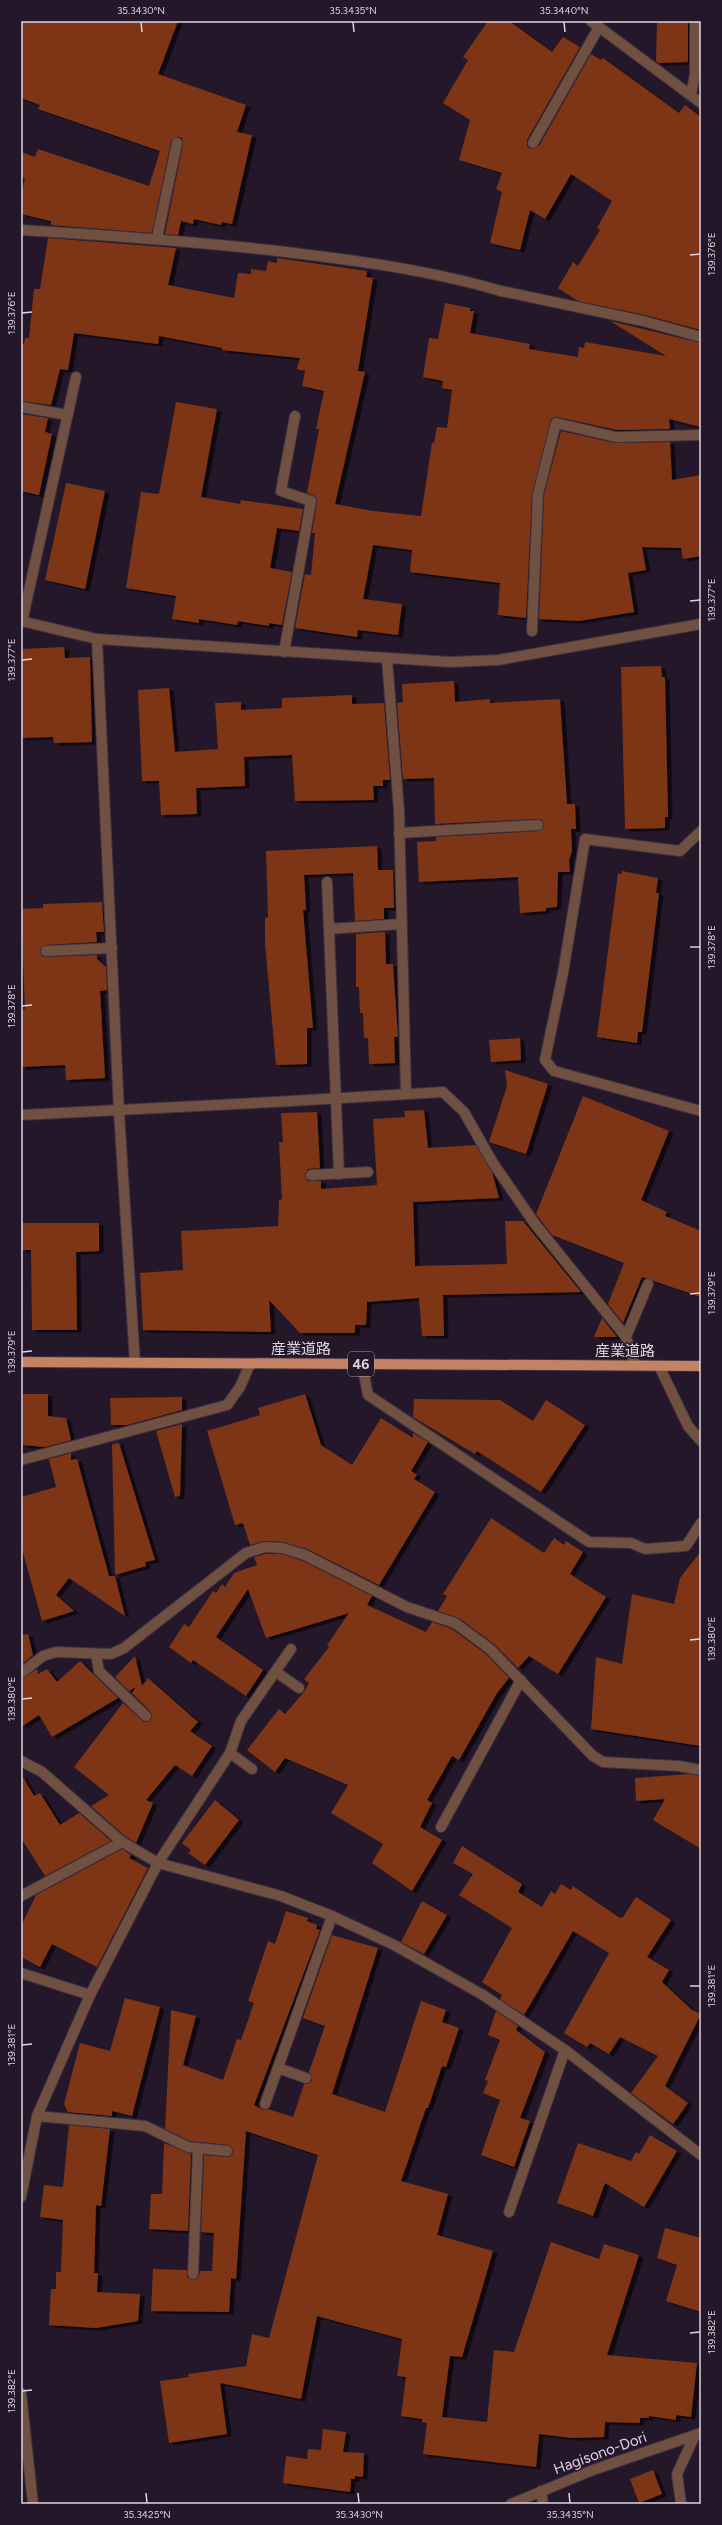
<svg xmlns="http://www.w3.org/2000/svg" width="722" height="2525" font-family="Figtree,'Noto Sans JP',sans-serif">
  <defs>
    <filter id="shadow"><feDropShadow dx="4.5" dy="2.5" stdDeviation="0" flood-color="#0009"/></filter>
  </defs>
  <rect width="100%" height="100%" fill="#231729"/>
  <g fill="#7d3515" filter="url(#shadow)">
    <path d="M21,21H178L158,74L246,105L237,132L252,135L232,224L222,222L221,225L194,219L193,224L181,221L178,235L165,234L183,144L182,138L178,137L171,142L152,233L51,225V221L21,214V196L25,178L21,176V152L35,157L38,149L149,186L160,151L38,109L40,105L21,98Z"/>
    <path d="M488,21H509L552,52L563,37L580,47L527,140V146L530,149L539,146L591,54L601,60L603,58L679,113L685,105L701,117V330L645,315L578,301L558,288L573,262L578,266L600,230L597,228L612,201L571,174L545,219L530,210L520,250L490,243L502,192L496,189L502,173L459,160L470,120L443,103L468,60L463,57Z"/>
    <path d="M657,22H688V62L659,63L656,61Z"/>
    <path d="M48,238L176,248L168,285L234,298L238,273L251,274V269L266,271L268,261L277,263V258L367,271L366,277L373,278L358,371L365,372L335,504L373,511L421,516L432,443H434L437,427L447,428L452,390L442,388L443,381L423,377L429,338L438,339L445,303L470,308V311H474L470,333L530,344L529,349L578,357L579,347L584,348L585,342L666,356L610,321L701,343V427L669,419L670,429L617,430L557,417L551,419L532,494L526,618L498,615L500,583L410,572L412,550L373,545L363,599L402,604L398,635L358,630L357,637L295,628L305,574L311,575L315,533H312L317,502L315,496L307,493L319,429H316L324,391L302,386L305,371L297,369L300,358L222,350V348L159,336L158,344L74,333L68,370L60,369L51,405L21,401V343L24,344L25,338H29L34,289H40Z"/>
    <path d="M176,402L217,409L201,497L240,504L241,500L303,509L299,531L277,528L270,568L292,572L282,625L269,623V626L238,621L237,625L199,619V623L172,619L176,596L126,588L141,492L159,494Z"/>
    <path d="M21,414L48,418L45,432L52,434L39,495L21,491Z"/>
    <path d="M561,431L615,443L670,442L672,480L701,475V556L683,559L681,548L642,547L646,570L628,573L634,612L579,621L539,619L544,495Z"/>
    <path d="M66,483L105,491L85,589L45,580Z"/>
    <path d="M64,647L65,658L90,657L92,742L54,743L53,737L21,738V649Z"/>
    <path d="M661,666L662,677H665L668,817H665V828L625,829L621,667Z"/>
    <path d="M454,681L455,702L490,699V703L560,699L567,804H575L576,829H571L572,851L569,860L570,872H558L557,907L546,908V911L520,913L518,877L419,882L417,842L436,841V837L538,831L544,825L543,821L538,819L435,824L434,778L403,779L397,703L403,702L402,684Z"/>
    <path d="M169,688L175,752L218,749L215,703L241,702V710L282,708V698L352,695V704L384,703L390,780H383V786H373L374,800L295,801L292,755L244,757L245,786L196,788L197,814L161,815L159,781H142L138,690Z"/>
    <path d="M377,846L378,870H393L394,908H384V919L355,921L353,873L304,875L306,910H303L313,1028H307V1064L276,1065L265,943V918L268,917L266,851Z"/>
    <path d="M622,871L658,878L656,893H659L642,1032H638L637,1043L597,1037L618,873L622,874Z"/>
    <path d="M102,902L104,932H96L97,942L46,945L40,951L41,955L46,957L97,955V959L106,967L107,990L100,991L105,1078L66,1080L65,1065L21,1067V1010L25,1009L21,909L43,908V904Z"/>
    <path d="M385,932L386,964H393L398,1037H394L395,1063L369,1064L368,1038H364L363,1013H360L359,987H356V934Z"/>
    <path d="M520,1038L521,1060L491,1062L489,1040Z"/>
    <path d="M505,1070L548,1084L526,1154L489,1142L507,1086Z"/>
    <path d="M583,1096L669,1131L641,1200L667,1212L665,1216L701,1231V1297L642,1277L623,1323L608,1304L624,1263L552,1235L536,1214Z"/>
    <path d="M424,1110L428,1148L476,1145L492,1172L499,1198L413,1202L415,1266L507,1264L505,1221H523L581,1292L443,1295L444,1336H422L419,1298L367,1302L366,1325H355V1333H300L269,1300L271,1332L143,1330L140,1273L183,1270L181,1231L278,1226L279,1200L282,1199L279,1142H283L281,1113L317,1112L320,1168L308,1169L305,1176L308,1181H321V1189L377,1185L373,1119L405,1117L404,1111Z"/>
    <path d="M21,1223H99V1251L76,1252L77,1330H32L31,1250H21Z"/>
    <path d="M602,1318L617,1337H594Z"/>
    <path d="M23,1394H48V1416L66,1418L71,1440L45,1447L23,1445Z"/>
    <path d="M305,1394L321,1445L352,1465L381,1418L413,1438V1433L428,1442L411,1471L417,1475L414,1479L435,1492L379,1585L307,1549L282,1542L265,1541L250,1545L243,1523L235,1525L207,1431L260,1415L258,1408Z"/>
    <path d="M182,1397V1410L127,1425H111L110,1398Z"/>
    <path d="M414,1399L500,1400L533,1421L546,1400L585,1425L541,1492L477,1451L475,1454L413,1417Z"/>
    <path d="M182,1424L180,1496L175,1497L156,1431Z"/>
    <path d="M119,1443L155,1560L145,1562L146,1566L115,1575L112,1444Z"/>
    <path d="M71,1453V1460L77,1459L109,1576H115L125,1616L69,1578L56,1595L74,1611L42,1621L21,1545V1497L56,1487L49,1459Z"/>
    <path d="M491,1518L544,1553L554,1538L564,1545L566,1541L583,1552L570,1574L606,1597L558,1674L529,1656L518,1668L494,1644L459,1618L438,1611L447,1596L443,1594Z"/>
    <path d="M701,1551V1746L591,1729L596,1657L622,1664L632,1594L674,1604L680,1578Z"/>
    <path d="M266,1554H281L303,1561L372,1596L367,1605L426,1632L432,1622L452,1629L486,1654L509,1678L497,1693L459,1760L452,1756L427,1800L432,1803L420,1827L442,1840L412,1891L372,1863L383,1844L331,1813L348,1785L285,1758L275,1772L247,1750L279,1709L285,1714L304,1692L309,1683L304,1679L329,1647L327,1645L349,1613L266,1638L248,1589L216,1637L263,1670L246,1696L193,1660L191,1663L169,1647L184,1624L189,1627L213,1591L216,1593L222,1584L225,1587L234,1573L257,1565L254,1557Z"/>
    <path d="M28,1634L33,1655L21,1665V1635Z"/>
    <path d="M135,1656L142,1686L148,1678L198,1722L190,1731L212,1746L192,1776L175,1765L146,1800L153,1803L136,1843L126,1837L91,1806L109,1795L74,1767L123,1703L144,1722H148L152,1718L150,1711L132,1693L136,1687L129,1691L115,1677Z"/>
    <path d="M80,1661L118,1698L52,1737L39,1715L21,1727V1679L37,1669L38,1674L47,1669L57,1682Z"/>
    <path d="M21,1774L34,1796L40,1793L60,1825L79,1813L111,1841L45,1876L21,1838Z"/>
    <path d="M689,1774L701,1776V1849L653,1820L665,1799L636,1801L635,1778Z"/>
    <path d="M215,1800L239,1820L205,1865L188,1853L191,1850L182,1843Z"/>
    <path d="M462,1846L522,1884L518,1892L542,1907L551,1891L555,1894L561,1884L571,1890L573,1886L620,1918L623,1917L636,1897L671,1920L647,1957L669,1970L662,1982L692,2010L701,2014L665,2086L688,2103L673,2124L631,2093L658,2056L620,2037L609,2054L590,2043L587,2047L564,2033L609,1953L573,1931L524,2015L500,1999L502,1995L482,1982L512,1928L459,1895L473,1874L453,1863Z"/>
    <path d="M122,1849L131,1855L129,1858L148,1868L97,1967L52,1944L40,1967L21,1957V1926L36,1895Z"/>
    <path d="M422,1901L447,1915L424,1954L401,1942Z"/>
    <path d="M286,1911L308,1918L307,1921L317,1925L316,1929L320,1930L254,2105L263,2110L268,2109L293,2117L304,2084L312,2081L309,2072L325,2026L303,2018L332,1935L378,1948L332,2094L385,2112L421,2001L446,2010L442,2022L459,2028L446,2067L442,2066L428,2108H426L401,2181L448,2194L437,2235L493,2251L462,2357L450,2356L442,2417L487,2422L494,2350L514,2352L551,2242L599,2259L604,2244L639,2255L607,2355L697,2363L691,2417L676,2415V2420L649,2416V2418H640V2423L605,2422L604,2437L572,2438L539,2434L536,2467L423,2454L427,2423L422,2422V2419L401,2416L406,2377L397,2376L402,2339L317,2316L301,2399L220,2383L227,2434L169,2443L160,2381L189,2377L188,2374L246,2366L252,2334L269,2338L318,2155L246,2131L236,2279L231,2278L229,2312L151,2311L153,2269L187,2270V2277L192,2280L198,2278L200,2271H212L214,2233L201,2232L204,2155L227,2157L232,2155L233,2151L228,2145L190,2141L165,2129L171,2010L196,2016L183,2065L223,2080L237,2039L241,2040L254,2003L248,2001L268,1941L275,1944Z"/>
    <path d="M125,1998L160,2007L132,2116L112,2111V2116L68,2112L64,2104L80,2043L110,2051Z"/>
    <path d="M496,2011L518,2026L516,2030L545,2052L520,2118L530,2121L514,2167L481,2155L500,2100L483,2093L488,2081L485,2080L500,2040L488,2035Z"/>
    <path d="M69,2125L110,2129L101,2206L96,2205L94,2273H98L97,2292L140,2294L138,2321L96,2328L49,2325L51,2289H56V2272H61L63,2220L40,2217L44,2185L63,2187Z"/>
    <path d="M650,2135L677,2151L644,2207L605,2183L593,2216L557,2203L578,2143L631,2161L636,2152L639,2154Z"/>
    <path d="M164,2143L191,2154L188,2231L149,2229L151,2194H162Z"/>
    <path d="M665,2228L701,2238V2312L666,2301L677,2265L657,2258Z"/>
    <path d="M323,2429L346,2432L343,2452L364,2453L363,2477L355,2476V2479H351L350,2492L283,2483L286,2456L307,2459L308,2449L321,2450Z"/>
    <path d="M653,2470L662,2494L639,2503L630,2479Z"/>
  </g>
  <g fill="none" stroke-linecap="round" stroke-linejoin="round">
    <defs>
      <g id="service">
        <path d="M591,21L701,103"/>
        <path d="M691,95L695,74V21"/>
        <path d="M21,230C104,235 186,241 269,250C346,259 426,269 501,291"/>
        <path d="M157,238L177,143"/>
        <path d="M21,407L68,415"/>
        <path d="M97,639L119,1112L135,1363"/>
        <path d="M284,652L311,501L281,491L295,416"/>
        <path d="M46,951L112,948"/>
        <path d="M21,1115L274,1102"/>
        <path d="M96,1655L99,1671L146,1716"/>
        <path d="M21,1973L90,1995"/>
        <path d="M509,2212L565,2050"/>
        <path d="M193,2274L198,2149"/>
      </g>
      <g id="minor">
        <path d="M533,143L599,27"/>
        <path d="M501,291L643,321L701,337"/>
        <path d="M22,622L76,377"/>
        <path d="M532,631L538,494L556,423L616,437L701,435"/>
        <path d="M387,659L399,811L406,1093"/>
        <path d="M701,831L680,851L585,839L563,973L545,1060L554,1071L701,1111"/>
        <path d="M399,833L538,825"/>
        <path d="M327,882L339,1174"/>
        <path d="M329,929L401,924"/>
        <path d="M274,1102L443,1092L464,1112L493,1163L535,1224L626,1337L635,1365"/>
        <path d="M311,1175L368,1172"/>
        <path d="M626,1337L648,1284"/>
        <path d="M362,1364L368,1395L589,1542L631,1543L645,1549L686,1546L701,1523"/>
        <path d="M659,1366L688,1426L701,1441"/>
        <path d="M21,1460L227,1405L240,1387L250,1364"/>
        <path d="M276,1672L299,1688"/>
        <path d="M21,1673L43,1656L56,1652L111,1654L124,1648L246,1553L265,1547L282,1548L305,1555L407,1607L455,1623L490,1649L593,1756L603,1762L679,1766L701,1770"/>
        <path d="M230,1753L252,1769"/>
        <path d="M21,1761L42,1772L122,1842L158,1863L281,1896L332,1916L394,1945L483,1995L565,2050L701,2155"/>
        <path d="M441,1827L521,1680"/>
        <path d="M21,1896L122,1842"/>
        <path d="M278,2068L306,2078"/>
        <path d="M265,2104L332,1916"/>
        <path d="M37,2116L145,2126L188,2147L227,2151"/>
        <path d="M21,2197L37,2116L90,1995L158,1863L230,1753L241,1721L291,1649"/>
        <path d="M21,2393L33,2504"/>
        <path d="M541,2491L543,2504"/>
        <path d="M681,2504L677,2474L695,2435"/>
      </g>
      <g id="tertiary">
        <path d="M21,621L97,639L450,662L498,660L701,624"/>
        <path d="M511,2504L593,2470L701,2433"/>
      </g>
      <path id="primary" d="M21,1362L701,1366"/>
    </defs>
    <use href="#service" stroke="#3d3143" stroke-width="12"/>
    <use href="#minor" stroke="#3d3143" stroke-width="12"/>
    <use href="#tertiary" stroke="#3d3143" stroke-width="12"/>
    <use href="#primary" stroke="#3d3143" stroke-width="12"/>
    <use href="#service" stroke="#705040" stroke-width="10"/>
    <use href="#minor" stroke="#705040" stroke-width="10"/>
    <use href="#tertiary" stroke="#705040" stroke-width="10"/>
    <use href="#primary" stroke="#c48262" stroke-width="10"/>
  </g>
  <path fill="none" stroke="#ddd4e1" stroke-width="1.5" d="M141,22L142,32M353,22L354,32M564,22L565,32M690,255L700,254M22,313L32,312M690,601L700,600M22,660L32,659M690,947H700M22,1006L32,1005M690,1294L700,1293M22,1352L32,1351M690,1640L700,1639M22,1699L32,1698M690,1986H700M22,2045L32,2044M690,2333L700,2332M22,2391L32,2390M146,2493L147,2503M358,2493L359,2503M569,2493L570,2503"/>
  <g text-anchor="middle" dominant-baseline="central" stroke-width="3" stroke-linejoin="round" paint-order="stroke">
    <rect fill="#231729" stroke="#a59baa" stroke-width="1" x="348" y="1352" width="26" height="24" rx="3"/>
    <g font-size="14" font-weight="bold" fill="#ddd4e1">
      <text x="361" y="1364">46</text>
    </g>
    <g font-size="15" fill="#ddd4e1" stroke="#231729">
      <text x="301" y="1349">産業道路</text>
      <text x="625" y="1351">産業道路</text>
      <text transform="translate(600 2453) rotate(-20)">Hagisono-Dori</text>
    </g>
  </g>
  <rect width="722" height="2525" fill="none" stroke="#231729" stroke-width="44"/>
  <rect x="22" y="22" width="678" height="2481" fill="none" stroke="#ddd4e1" stroke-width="1.5"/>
  <g font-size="10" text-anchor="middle" fill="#ddd4e1">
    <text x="141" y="14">35.3430°N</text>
    <text x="353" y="14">35.3435°N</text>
    <text x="564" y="14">35.3440°N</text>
    <text transform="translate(711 254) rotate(-90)" y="4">139.376°E</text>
    <text transform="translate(11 313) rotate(-90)" y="4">139.376°E</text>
    <text transform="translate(711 600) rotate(-90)" y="4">139.377°E</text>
    <text transform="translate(11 660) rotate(-90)" y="4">139.377°E</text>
    <text transform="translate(711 947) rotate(-90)" y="4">139.378°E</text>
    <text transform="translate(11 1006) rotate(-90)" y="4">139.378°E</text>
    <text transform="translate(711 1293) rotate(-90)" y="4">139.379°E</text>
    <text transform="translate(11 1352) rotate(-90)" y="4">139.379°E</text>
    <text transform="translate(711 1639) rotate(-90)" y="4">139.380°E</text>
    <text transform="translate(11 1699) rotate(-90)" y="4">139.380°E</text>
    <text transform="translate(711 1986) rotate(-90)" y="4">139.381°E</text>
    <text transform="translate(11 2045) rotate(-90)" y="4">139.381°E</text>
    <text transform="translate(711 2332) rotate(-90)" y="4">139.382°E</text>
    <text transform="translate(11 2391) rotate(-90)" y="4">139.382°E</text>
    <text x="147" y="2518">35.3425°N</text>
    <text x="359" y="2518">35.3430°N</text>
    <text x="570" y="2518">35.3435°N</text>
  </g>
</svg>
